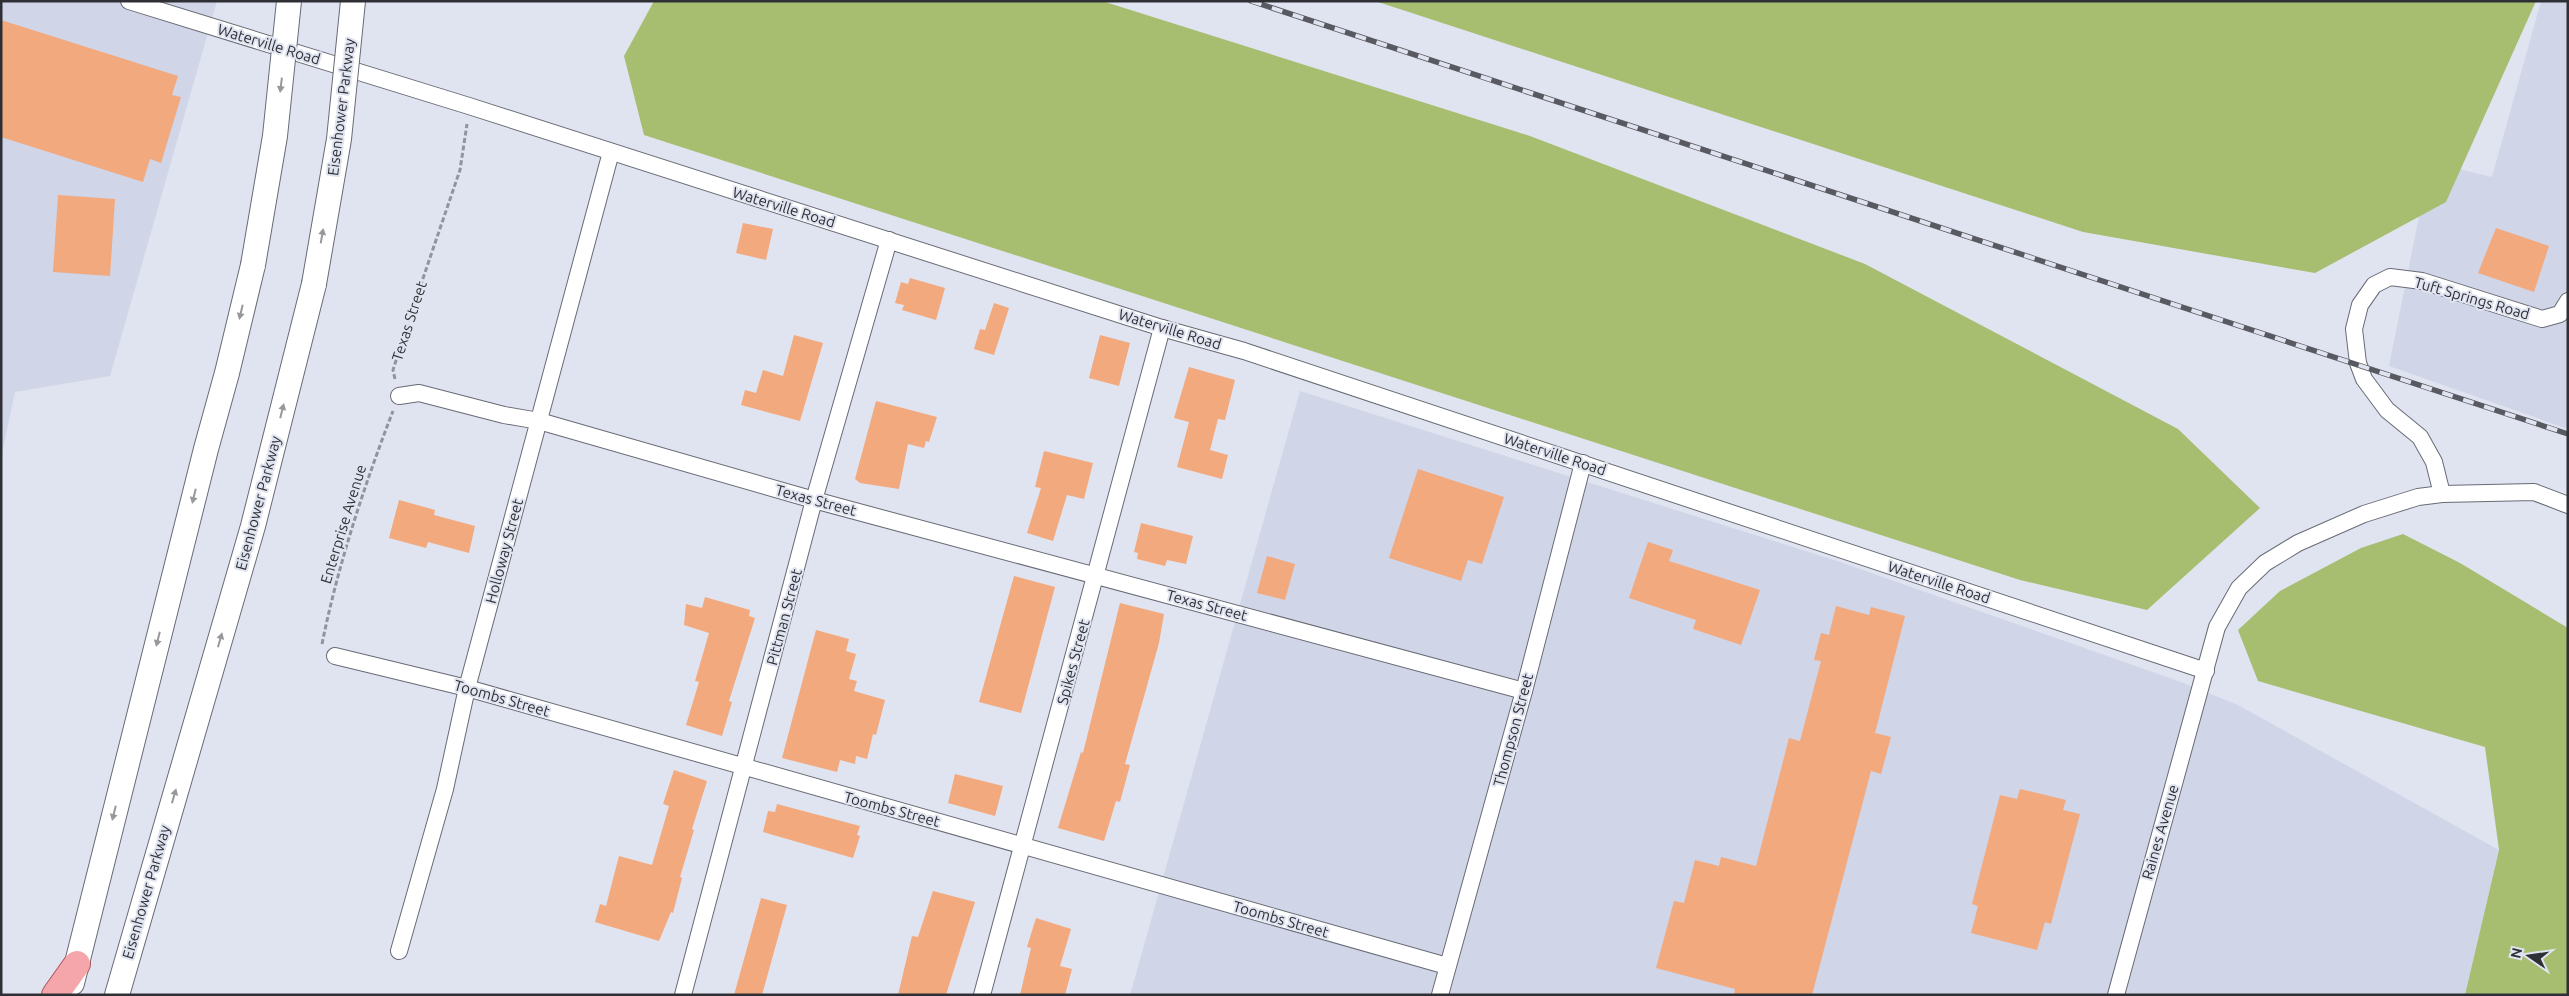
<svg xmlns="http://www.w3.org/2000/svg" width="2569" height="996" font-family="Ubuntu,sans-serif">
  <rect width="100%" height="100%" fill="#e0e4f0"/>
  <g fill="#d0d5e8">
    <path d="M1,1H217L110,376L15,392L1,457Z"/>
    <path d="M2541,1H2568V429L2389,366L2430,162L2492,177Z"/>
    <path d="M1300,391L1840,562L2181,682L2238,705L2499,850L2465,995H1130Z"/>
  </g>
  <g fill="#a7bd70">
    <path d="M654,1H1102L1530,136L1865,264L2178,429L2260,508L2147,610L2020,580L644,135L624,56Z"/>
    <path d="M1375,1H2536L2446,202L2315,273L2083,232Z"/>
    <path d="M2403,534L2460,563L2568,628V995H2465L2499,850L2485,747L2258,681L2238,630L2280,591L2361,548Z"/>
  </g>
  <g fill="#f2a97e">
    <path d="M1,20L178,76L172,95L181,97L161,163L150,159L143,182L1,137Z"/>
    <path d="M58,195L115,199L110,276L53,272Z"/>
    <path d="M743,223L773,229L766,260L736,253Z"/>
    <path d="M2496,228L2549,246L2534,292L2478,273Z"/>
    <path d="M910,278L945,288L936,320L902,310L904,305L895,303L901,282L908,284Z"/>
    <path d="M994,303L1009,308L994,355L974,349L980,329L985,330Z"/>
    <path d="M794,335L823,343L800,421L741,405L745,390L756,393L763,370L783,376Z"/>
    <path d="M1100,335L1130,343L1119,386L1089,378Z"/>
    <path d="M1189,367L1235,380L1225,420L1218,419L1210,450L1228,455L1222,479L1177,467L1189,422L1174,418Z"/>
    <path d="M876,401L937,417L929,442L926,441L924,448L908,444L899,489L860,483L855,479Z"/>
    <path d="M1044,451L1093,463L1084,499L1067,495L1053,541L1027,533L1041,488L1035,487Z"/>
    <path d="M1418,469L1504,497L1482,564L1468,560L1461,581L1389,558Z"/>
    <path d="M399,500L435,510L434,515L475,526L469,553L428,542L426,548L389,538Z"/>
    <path d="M1141,523L1193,536L1186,564L1167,560L1165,566L1137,559L1138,553L1134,552Z"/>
    <path d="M1648,542L1673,550L1669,561L1760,590L1741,645L1693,629L1696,620L1629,598Z"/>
    <path d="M1267,556L1295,564L1285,600L1257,593Z"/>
    <path d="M1014,576L1055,587L1021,713L979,702Z"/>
    <path d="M705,597L750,610L749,616L755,618L729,701L732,702L722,736L686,725L699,682L695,681L709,633L684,625L686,604L702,608Z"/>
    <path d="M1120,603L1164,614L1159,643L1125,764L1130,765L1120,802L1116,801L1104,841L1058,828L1081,752L1083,753Z"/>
    <path d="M1836,606L1869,615L1871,607L1905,616L1875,733L1891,737L1881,774L1871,771L1812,995H1734L1735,989L1656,968L1674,901L1684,903L1695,860L1719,866L1721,857L1756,866L1789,738L1800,741L1821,661L1814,660L1821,633L1829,635Z"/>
    <path d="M816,630L849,639L846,651L856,654L849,679L857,681L854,691L885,700L876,735L873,734L867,759L856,756L855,764L840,760L837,772L782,758Z"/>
    <path d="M674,770L707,781L692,829L694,830L680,877L682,878L673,913L671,912L659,941L595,922L600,904L606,906L619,856L652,865L669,806L663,804Z"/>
    <path d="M955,774L1003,786L995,816L948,803Z"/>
    <path d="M2020,789L2066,800L2063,810L2080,814L2051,924L2045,922L2037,950L1971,933L1978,906L1972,904L2000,795L2017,799Z"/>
    <path d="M777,804L860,826L857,835L860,836L853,858L763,832L768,811L775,812Z"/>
    <path d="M933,891L975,902L946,995H898L912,936L918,937Z"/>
    <path d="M761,898L787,905L762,995H734Z"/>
    <path d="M1036,918L1071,929L1060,966L1072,969L1065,995H1020L1031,948L1027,947Z"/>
  </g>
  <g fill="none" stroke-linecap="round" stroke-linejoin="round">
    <defs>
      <g id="street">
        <path d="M129,1L469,106L1162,328L1244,351L2206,671"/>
        <path d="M399,396L419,393L504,415L539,421L814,500L1524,691"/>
        <path d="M2442,494L2434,462L2420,437L2387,410L2364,379L2358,363L2354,329L2360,305L2374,285L2390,277L2422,281L2542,319L2560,314L2568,301"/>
        <path d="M335,656L467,688L1447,966"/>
        <path d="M399,951L445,789L467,688L611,152"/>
        <path d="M683,995L814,500L889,240"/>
        <path d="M982,995L1162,328"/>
        <path d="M1440,995L1524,691L1583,463"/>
        <path d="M2116,995L2217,627L2239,588L2265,563L2298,543L2364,514L2418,497L2442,494L2534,492L2568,505"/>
      </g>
      <g id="secondary">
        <path d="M72,983L206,449L227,373L253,265"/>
        <path d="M117,995L253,526L314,284"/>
      </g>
      <path id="primary" d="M55,995L77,964"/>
    </defs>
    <use href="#street" stroke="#686b75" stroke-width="18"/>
    <use href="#secondary" stroke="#686b75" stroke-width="26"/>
    <use href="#primary" stroke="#aa565d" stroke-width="28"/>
    <g stroke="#91949c" stroke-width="3" stroke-dasharray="5 2.5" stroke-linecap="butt">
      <path d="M395,379L393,370L406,328L460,170L467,124"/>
      <path d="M322,644C338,565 364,486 393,411"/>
    </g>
    <use href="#street" stroke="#fff" stroke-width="16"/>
    <use href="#secondary" stroke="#fff" stroke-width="24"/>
    <use href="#primary" stroke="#f4a6aa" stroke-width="26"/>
    <defs>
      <path id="rail" d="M1251,1L2568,434"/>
    </defs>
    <use href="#rail" stroke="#595a61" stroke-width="5.5"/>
    <use href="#rail" stroke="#e0e4f0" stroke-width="4" stroke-dasharray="11" stroke-linecap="butt"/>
    <defs>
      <g id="secondary-bridge">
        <path d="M253,265L275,136L289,1"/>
        <path d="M314,284L339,139L353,1"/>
      </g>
    </defs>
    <use href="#secondary-bridge" stroke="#686b75" stroke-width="26" stroke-linecap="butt"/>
    <use href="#secondary-bridge" stroke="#fff" stroke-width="24"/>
  </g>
  <defs><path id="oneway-solid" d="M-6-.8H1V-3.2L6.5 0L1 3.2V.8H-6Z" transform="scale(1.25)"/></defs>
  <g fill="#97989a">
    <use href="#oneway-solid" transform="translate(281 85) rotate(97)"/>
    <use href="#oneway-solid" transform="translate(322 236) rotate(-80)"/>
    <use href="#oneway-solid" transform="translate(241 312) rotate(103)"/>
    <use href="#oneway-solid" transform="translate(282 411) rotate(-76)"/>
    <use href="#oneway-solid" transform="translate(194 496) rotate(104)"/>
    <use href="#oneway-solid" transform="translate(158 639) rotate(104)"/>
    <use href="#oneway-solid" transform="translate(220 640) rotate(-74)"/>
    <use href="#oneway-solid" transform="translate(174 796) rotate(-74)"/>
    <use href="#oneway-solid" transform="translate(114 813) rotate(104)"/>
  </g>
  <g text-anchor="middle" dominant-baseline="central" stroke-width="4" stroke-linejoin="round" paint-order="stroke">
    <g font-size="15" fill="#2f3035" stroke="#e0e4f0">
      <text transform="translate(269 44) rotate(17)">Waterville Road</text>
      <text transform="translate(341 107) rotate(-83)">Eisenhower Parkway</text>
      <text transform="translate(784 207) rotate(17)">Waterville Road</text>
      <text transform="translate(2472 298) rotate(16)">Tuft Springs Road</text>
      <text transform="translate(409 321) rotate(-72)">Texas Street</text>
      <text transform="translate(1170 329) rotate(17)">Waterville Road</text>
      <text transform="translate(1555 454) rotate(18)">Waterville Road</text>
      <text transform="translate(816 500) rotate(15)">Texas Street</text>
      <text transform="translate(258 503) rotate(-75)">Eisenhower Parkway</text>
      <text transform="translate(343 524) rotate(-73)">Enterprise Avenue</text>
      <text transform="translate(504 551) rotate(-75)">Holloway Street</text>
      <text transform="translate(1939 582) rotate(18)">Waterville Road</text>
      <text transform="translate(1207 605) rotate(15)">Texas Street</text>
      <text transform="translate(784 617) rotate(-75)">Pittman Street</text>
      <text transform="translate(1073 662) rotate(-75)">Spikes Street</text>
      <text transform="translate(502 698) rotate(16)">Toombs Street</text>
      <text transform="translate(1513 730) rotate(-75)">Thompson Street</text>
      <text transform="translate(892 809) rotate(15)">Toombs Street</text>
      <text transform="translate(2160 832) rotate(-74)">Raines Avenue</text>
      <text transform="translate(146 892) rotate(-74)">Eisenhower Parkway</text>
      <text transform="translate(1281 919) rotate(16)">Toombs Street</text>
    </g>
  </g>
  <rect width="2569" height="996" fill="none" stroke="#2f3035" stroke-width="5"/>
  <g transform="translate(2529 956) rotate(283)" stroke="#e0e4f0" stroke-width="4" paint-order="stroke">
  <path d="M0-4L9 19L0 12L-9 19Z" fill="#2f3035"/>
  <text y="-8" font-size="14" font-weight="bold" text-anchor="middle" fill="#2f3035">N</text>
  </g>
</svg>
